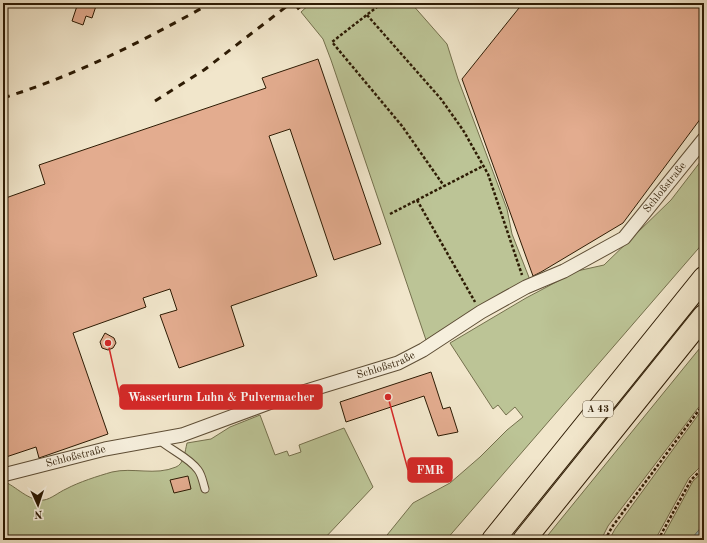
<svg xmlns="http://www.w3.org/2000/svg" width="707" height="543" font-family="'Old Standard TT',serif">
  <rect width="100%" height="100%" fill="#f1e6cb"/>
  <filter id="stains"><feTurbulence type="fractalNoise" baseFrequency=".005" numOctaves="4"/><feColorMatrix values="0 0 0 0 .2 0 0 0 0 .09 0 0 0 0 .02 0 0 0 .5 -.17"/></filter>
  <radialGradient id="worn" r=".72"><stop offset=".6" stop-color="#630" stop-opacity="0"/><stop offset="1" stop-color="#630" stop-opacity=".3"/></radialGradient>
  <g fill="#bcc496" stroke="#74704d">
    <path d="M311,3H411L447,44L458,79L507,209L512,234L530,280L503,292L426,340L331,60L323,39L301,12Z"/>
    <path d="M704,157V242L446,540H383L413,503L450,483L480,457L507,430L523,417L515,407L506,415L498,405L493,409L450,343L526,298L577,271L604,265L671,200Z"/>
    <path d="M704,343V403L698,408L608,526L601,540H544Z"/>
    <path d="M704,408V463L689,478L655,540H609L615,529L701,411Z"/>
    <path d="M260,415L275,455L287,451L289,456L301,452L299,445L344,428L373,487L323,540H3V481C16,486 29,502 44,500C51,499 59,492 66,489C79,482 98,476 112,472C133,467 155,476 176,467C184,464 185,451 187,443L211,439L230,427Z"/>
    <path d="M704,471V524L691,540H661L693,481Z"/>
  </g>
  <path fill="#9ebdc0" stroke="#717c75" d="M704,524V540H691L692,538Z"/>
  <g fill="#e3ac8f" stroke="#2d1b04">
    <path d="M78,3H97L92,18L86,16L83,25L72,21Z"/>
    <path d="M523,3H552L558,8L561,3H704V114L623,223L541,272L533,276L462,79Z"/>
    <path d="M318,59L381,244L334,260L290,129L269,136L317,276L231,306L244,346L179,368L160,315L177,310L170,289L143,298L146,307L73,333L108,434L39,458L36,447L3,458V199L45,184L39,165L266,88L262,78Z"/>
    <path d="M105,333L114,338L116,343L113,348L108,350L102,348L100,342Z"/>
    <path d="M431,372L443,409L450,407L458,432L438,436L424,396L346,422L340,402Z"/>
    <path d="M188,476L191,489L174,493L170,480Z"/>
  </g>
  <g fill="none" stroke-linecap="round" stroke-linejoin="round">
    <defs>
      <path id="service" d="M158,439C170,450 189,457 198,470C202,475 203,483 205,489"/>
      <g id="minor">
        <path id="s1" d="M3,475L105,449L182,435L274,401L398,363L423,350L481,312L526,287L564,271L624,238L704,139"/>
      </g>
      <g id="motorway">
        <path d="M493,540L704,278"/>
        <path d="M524,540L704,316"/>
      </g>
    </defs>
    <use href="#service" stroke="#5e4e36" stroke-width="9"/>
    <use href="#minor" stroke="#5e4e36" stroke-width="15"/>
    <use href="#motorway" stroke="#2d1b04" stroke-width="24"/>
    <g stroke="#2d1b04" stroke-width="2.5" stroke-dasharray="3 2" stroke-linecap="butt">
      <path d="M382,3L332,42L402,126L444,186"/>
      <path d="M367,15L441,99L463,130L488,174L522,275"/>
      <path d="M417,200L475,302"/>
      <path d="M390,214L483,166"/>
      <path d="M605,540L612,527L699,410L704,406"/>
      <path d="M658,540L691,480L704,467"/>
    </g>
    <use href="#service" stroke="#f6efdd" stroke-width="7"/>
    <use href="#minor" stroke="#f6efdd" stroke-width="13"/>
    <use href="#motorway" stroke="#f1e6cb" stroke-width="22"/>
    <g stroke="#2d1b04" stroke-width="3" stroke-dasharray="7 7" stroke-linecap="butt">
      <path d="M297,9L305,3"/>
      <path d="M3,98C77,75 143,41 211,3"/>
      <path d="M155,101L204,70L291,3"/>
    </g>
  </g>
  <g text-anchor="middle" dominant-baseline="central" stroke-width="3" stroke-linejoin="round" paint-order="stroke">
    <rect fill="#f6efdd" stroke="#695b45" stroke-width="1" x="583" y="401" width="30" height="16" rx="3"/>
    <g font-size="10" font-weight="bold" fill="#2d1b04">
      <text x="598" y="409">A 43</text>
    </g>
    <g font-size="11" fill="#2d1b04" stroke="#f6efdd">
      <text stroke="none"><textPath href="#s1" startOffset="735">Schloßstraße</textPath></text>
      <text stroke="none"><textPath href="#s1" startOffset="399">Schloßstraße</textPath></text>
      <text stroke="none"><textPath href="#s1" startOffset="75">Schloßstraße</textPath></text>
    </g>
  </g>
  <path fill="none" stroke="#d62828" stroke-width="1.5" d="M108 343L120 397M388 397L408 470"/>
  <g fill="#d62828" stroke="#f6efdd" stroke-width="1.5">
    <circle cx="108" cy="343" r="4"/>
    <circle cx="388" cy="397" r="4"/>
  </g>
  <g fill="#d62828" stroke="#d62828" stroke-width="1.5">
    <rect x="120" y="385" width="202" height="24" rx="4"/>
    <rect x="408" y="458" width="44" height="24" rx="4"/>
  </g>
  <g font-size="12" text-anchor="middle" font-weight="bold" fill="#fff">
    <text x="221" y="401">Wasserturm Luhn &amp; Pulvermacher</text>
    <text x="430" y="474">FMR</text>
  </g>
  <rect width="707" height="543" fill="none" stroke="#f1e6cb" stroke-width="16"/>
  <rect x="4" y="4" width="699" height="535" fill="none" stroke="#2d1b04" stroke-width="2"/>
  <rect x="8" y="8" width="691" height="527" fill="none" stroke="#2d1b04"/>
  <g transform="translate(38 505) rotate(177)" stroke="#f6efdd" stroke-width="3" paint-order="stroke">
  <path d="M0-3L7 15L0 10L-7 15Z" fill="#2d1b04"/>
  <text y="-6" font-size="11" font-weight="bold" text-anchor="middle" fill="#2d1b04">N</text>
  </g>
  <rect width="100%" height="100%" filter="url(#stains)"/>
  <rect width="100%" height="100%" fill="url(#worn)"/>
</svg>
